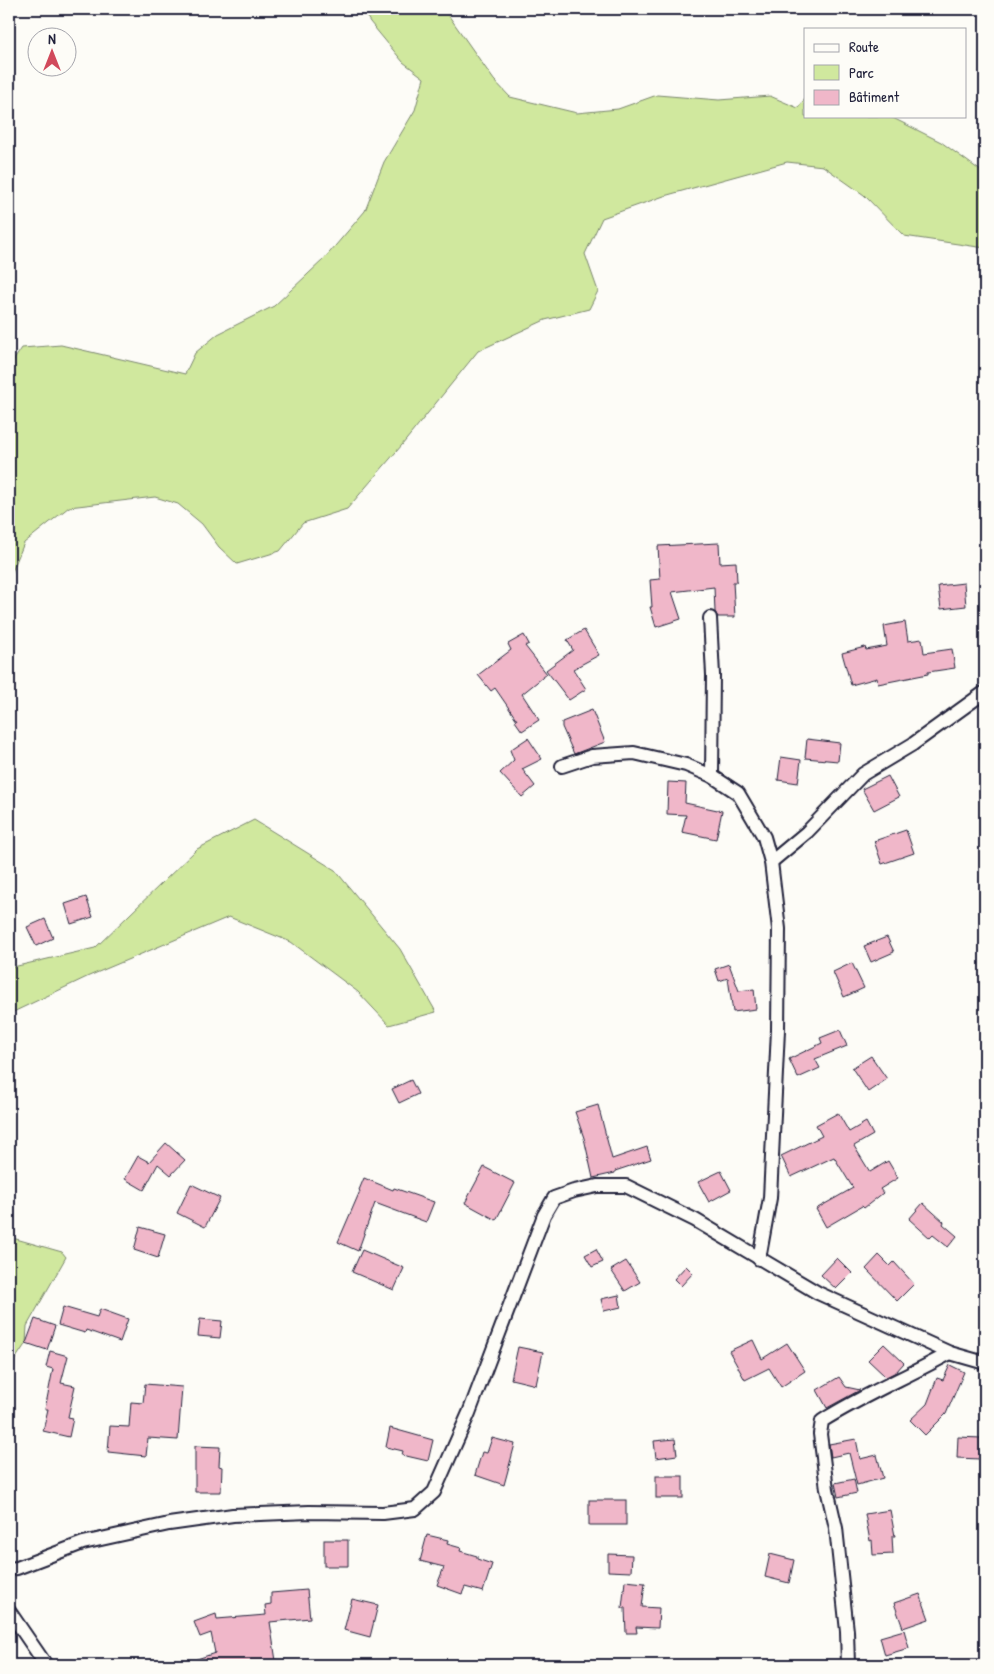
<svg xmlns="http://www.w3.org/2000/svg" width="994" height="1674" font-family="'Patrick Hand',sans-serif">
  <rect width="100%" height="100%" fill="#fdfcf7"/>
  <filter id="ink" filterUnits="userSpaceOnUse"><feTurbulence type="fractalNoise" baseFrequency=".02" numOctaves="2"/><feDisplacementMap in="SourceGraphic" scale="10" xChannelSelector="R" yChannelSelector="G"/><feConvolveMatrix kernelMatrix="1 2 1 2 8 2 1 2 1" color-interpolation-filters="sRGB"/></filter>
  <g filter="url(#ink)">
    <g fill="#d0e89e" stroke="#79856c">
      <path d="M362,9H444L494,80L510,97L577,113L618,109L657,95L719,100L770,96L798,108L805,99V116H889L941,142L985,174V248L904,236L864,195L823,166L787,162L664,196L602,218L585,254L598,291L589,309L545,320L478,351L402,445L347,509L303,523L280,551L237,564L219,547L202,524L178,504L155,497L69,507L24,543L9,579V367L22,348L61,345L185,374L195,353L218,334L274,306L324,259L365,211L384,162L415,110L424,78L403,62L370,22Z"/>
      <path d="M254,820L335,870L400,949L436,1012L389,1025L358,992L291,942L229,917L89,976L9,1014V970L13,967L95,948L197,849Z"/>
      <path d="M9,1237L62,1252L66,1257L27,1326L26,1343L12,1364L9,1386Z"/>
    </g>
    <g fill="#f0b7c9" stroke="#22223b">
      <path d="M719,543L720,563L736,562L737,582H733L735,617H718L715,612L714,587L672,592L681,619L656,627L650,607H652L650,580L660,579L658,546Z"/>
      <path d="M964,583L966,606L941,609L938,586Z"/>
      <path d="M905,622L908,641L922,639L924,653L952,649L955,668L928,672V674L878,684L877,678L851,685L842,653L865,647L866,650L887,646L884,626Z"/>
      <path d="M584,630L599,655L573,669L586,689L569,700L546,670L573,650L567,640Z"/>
      <path d="M524,635L529,644L525,646L547,674L522,694L539,720L522,731L515,721L517,720L495,688L491,691L478,675L511,650L508,644Z"/>
      <path d="M592,710L605,742L574,754L562,727V722Z"/>
      <path d="M528,738L542,759L522,769L535,786L522,797L500,773L514,760L510,750Z"/>
      <path d="M807,739L840,743L838,761L805,758Z"/>
      <path d="M781,757L801,760L798,783L778,780Z"/>
      <path d="M888,776L899,797L874,810L862,789Z"/>
      <path d="M668,782L686,783L685,803L722,811L716,839L682,832L686,815L667,814Z"/>
      <path d="M906,830L914,853L882,864L874,841Z"/>
      <path d="M86,897L93,917L71,924L65,904Z"/>
      <path d="M45,919L53,938L36,946L27,927Z"/>
      <path d="M887,937L894,952L871,962L864,946Z"/>
      <path d="M852,963L864,988L844,997L833,972Z"/>
      <path d="M729,964L739,991L754,989L756,1009L733,1012L728,978L719,981L715,969Z"/>
      <path d="M840,1030L847,1046L815,1059L820,1068L798,1078L789,1059L822,1043L820,1038Z"/>
      <path d="M871,1056L887,1079L868,1092L852,1068Z"/>
      <path d="M411,1080L418,1094L399,1103L392,1089Z"/>
      <path d="M598,1105L612,1159L647,1147L651,1159L615,1171V1173L593,1178L584,1138L575,1112Z"/>
      <path d="M838,1113L849,1132L866,1122L873,1135L854,1146L870,1172L888,1161L898,1178L880,1189L883,1193L864,1208L862,1206L826,1227L816,1209L853,1188L834,1157L791,1177L781,1156L822,1136L816,1125Z"/>
      <path d="M166,1143L185,1160L171,1175L158,1164L144,1190L125,1179L138,1156L149,1162Z"/>
      <path d="M484,1167L515,1183L496,1220L465,1203Z"/>
      <path d="M721,1171L731,1190L709,1202L698,1182Z"/>
      <path d="M364,1178L393,1190L394,1188L434,1202L426,1222L375,1203L358,1251L338,1242L360,1191L359,1190Z"/>
      <path d="M191,1184L220,1198L205,1227L177,1213Z"/>
      <path d="M923,1203L944,1222L943,1224L957,1236L948,1247L933,1235L930,1238L909,1219Z"/>
      <path d="M140,1227L165,1234L158,1258L134,1250Z"/>
      <path d="M596,1249L603,1262L592,1267L585,1255Z"/>
      <path d="M362,1250L404,1268L394,1290L352,1272Z"/>
      <path d="M879,1255L890,1266L894,1262L914,1284L897,1301L866,1269Z"/>
      <path d="M837,1258L852,1273L836,1289L821,1275Z"/>
      <path d="M626,1261L640,1282L625,1291L611,1270Z"/>
      <path d="M686,1266L693,1273L681,1286L674,1279Z"/>
      <path d="M619,1295L621,1307L604,1311L601,1299Z"/>
      <path d="M63,1307L97,1317L100,1309L128,1319L120,1342L86,1330L85,1333L58,1325Z"/>
      <path d="M35,1319L55,1326L47,1350L26,1343Z"/>
      <path d="M200,1319L222,1321L220,1338L198,1336Z"/>
      <path d="M753,1340L762,1359L787,1343L805,1371L781,1387L769,1368L745,1380L729,1351Z"/>
      <path d="M884,1344L904,1363L896,1372L886,1377L868,1360Z"/>
      <path d="M518,1347L543,1352L536,1385L511,1379Z"/>
      <path d="M50,1351L68,1356L61,1383L75,1386L68,1417L73,1418L69,1437L43,1431L48,1409H45L53,1369L46,1367Z"/>
      <path d="M950,1365L964,1372L946,1414L925,1435L910,1420L927,1404L937,1378L943,1380Z"/>
      <path d="M839,1377L846,1387L860,1390L827,1408L817,1390Z"/>
      <path d="M145,1384L182,1387L178,1440L148,1438L146,1456L108,1452L110,1426L129,1427L131,1402L143,1403Z"/>
      <path d="M390,1428L433,1440L428,1461L402,1455L403,1451L386,1447Z"/>
      <path d="M958,1437L981,1438L980,1459L957,1458Z"/>
      <path d="M492,1438L515,1444L504,1485L475,1475L482,1452L487,1453Z"/>
      <path d="M675,1439L677,1455L656,1458L654,1441Z"/>
      <path d="M856,1439L860,1459L877,1455L883,1478L857,1485L849,1453L831,1457L829,1444Z"/>
      <path d="M195,1446L220,1447L219,1466L222,1467L221,1492H195Z"/>
      <rect x="656" y="1476" width="27" height="22"/>
      <path d="M854,1479L857,1493L838,1497L835,1483Z"/>
      <rect x="589" y="1500" width="37" height="25"/>
      <path d="M890,1510L895,1536H892L893,1554L873,1555L872,1540L870,1541L865,1514Z"/>
      <path d="M427,1535L448,1540L447,1544L461,1548L460,1551L477,1556V1559L492,1564L483,1592L465,1587L462,1594L437,1585L444,1567L420,1561Z"/>
      <rect x="324" y="1540" width="24" height="26"/>
      <path d="M608,1554L632,1555L631,1572L608,1571Z"/>
      <path d="M770,1554L794,1560L789,1583L765,1577Z"/>
      <path d="M625,1581L645,1583L642,1607L659,1608L658,1628L636,1627L637,1633H626L625,1608H622Z"/>
      <path d="M307,1590L310,1618L270,1622L276,1661L271,1662L272,1665H186L185,1663L215,1653L211,1633L200,1637L194,1622L216,1614L217,1619L266,1615L265,1605L271,1604V1593Z"/>
      <path d="M920,1594L929,1619L903,1628L894,1603Z"/>
      <path d="M352,1599L378,1605L370,1637L344,1630Z"/>
      <path d="M904,1630L909,1648L885,1655L880,1637Z"/>
    </g>
    <g fill="none" stroke-linecap="round" stroke-linejoin="round">
      <defs>
        <g id="minor">
          <path d="M710,618L713,675L712,776"/>
          <path d="M562,766L592,756L634,753L686,765L712,776L738,793L764,837L771,862L779,929L778,1030L770,1198L759,1259"/>
          <path d="M771,862L807,832L863,774L913,744L985,692"/>
          <path d="M9,1569L17,1568L83,1543L169,1524L233,1515L309,1512L383,1513L415,1509L434,1492L469,1413L544,1215L554,1198L574,1191L597,1186H626L695,1220L818,1293L950,1353L985,1363"/>
          <path d="M9,1611L46,1665"/>
          <path d="M848,1665L847,1631L836,1528L827,1489L820,1434L822,1421C863,1395 907,1377 950,1353"/>
        </g>
      </defs>
      <use href="#minor" stroke="#22223b" stroke-width="16"/>
      <use href="#minor" stroke="#fdfcf7" stroke-width="12"/>
    </g>
  </g>
  <rect width="994" height="1674" fill="none" stroke="#fdfcf7" stroke-width="30"/>
  <rect x="15" y="15" width="964" height="1644" fill="none" stroke="#22223b" stroke-width="2" filter="url(#ink)"/>
  <rect x="804" y="28" width="162" height="90" fill="#fdfcf7" stroke="#a5a5ac"/>
  <rect x="814" y="44" width="25" height="8" fill="#fdfcf7" stroke="#a5a5ac"/>
  <text x="849" y="52" font-size="15" fill="#22223b">Route</text>
  <rect x="814" y="65" width="25" height="15" fill="#d0e89e" stroke="#a5a5ac"/>
  <text x="849" y="78" font-size="15" fill="#22223b">Parc</text>
  <rect x="814" y="90" width="25" height="15" fill="#f0b7c9" stroke="#a5a5ac"/>
  <text x="849" y="102" font-size="15" fill="#22223b">Bâtiment</text>
  <g transform="translate(52 52)"><circle r="24" fill="#fdfcf7" stroke="#a5a5ac"/>
  <path d="M0-4L9 19L0 12L-9 19Z" fill="#d1495b"/>
  <text y="-8" font-size="14" font-weight="bold" text-anchor="middle" fill="#22223b">N</text>
  </g>
</svg>
